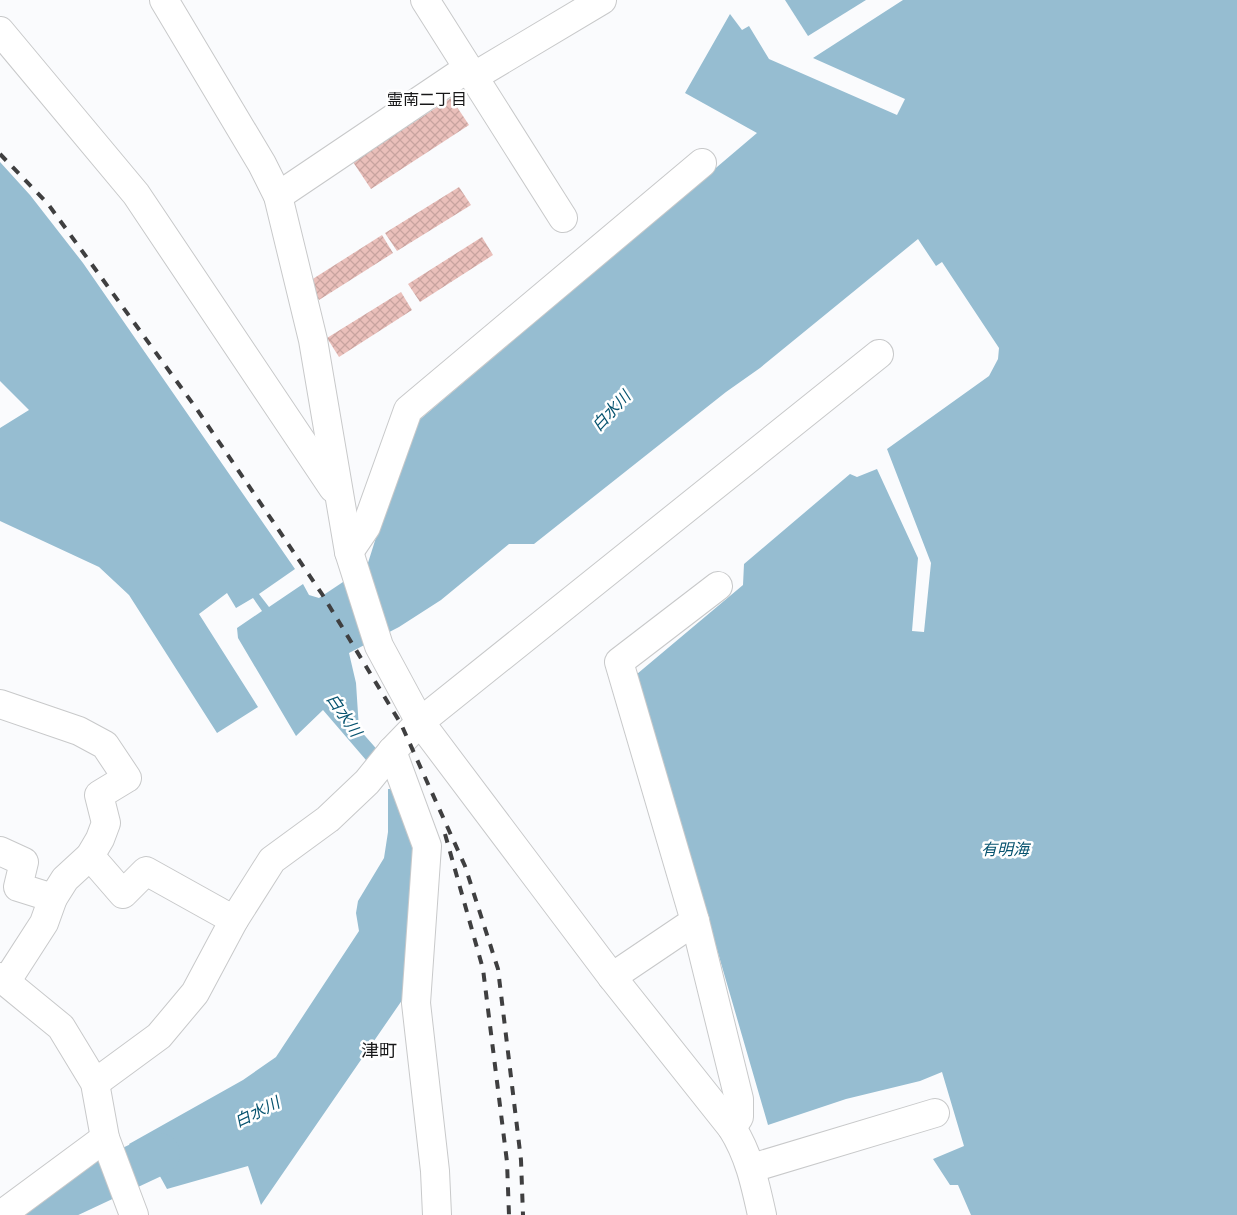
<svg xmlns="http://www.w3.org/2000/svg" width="1237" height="1215" font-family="Helvetica,'Noto Sans JP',sans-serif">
  <defs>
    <pattern id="building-cross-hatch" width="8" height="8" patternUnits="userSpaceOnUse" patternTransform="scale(1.25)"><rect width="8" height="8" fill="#eabfba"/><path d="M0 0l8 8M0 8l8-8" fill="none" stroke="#c8a39f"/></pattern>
  </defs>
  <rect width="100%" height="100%" fill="#fafbfd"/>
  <g fill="#96bdd1">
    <path d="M785,0H866L808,36Z"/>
    <path d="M903,0H1237V1215H971L958,1185H950L933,1159L964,1146L942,1072L920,1081L846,1099L768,1125L637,674L743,585L744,564L850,474L857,477L877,469L918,558L912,631L924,632L931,563L887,449L989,376L998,359L999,348L942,262L936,266L918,239L760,368L726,392L534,544H509L441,600L399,627L349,653L356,683L359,729L381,754L372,767L323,710L296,736L238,638L237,628L262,611L253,598L236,608L227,593L199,614L258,707L217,733L129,595L99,567L0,521V428L29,410L0,381V162L30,195L83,263L295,569L259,594L269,607L303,584L309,595L319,598L367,566L411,427L757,133L685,93L730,14L742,30L749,26L769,59L897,115L905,99L813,58Z"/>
    <path d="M388,789H399L414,831L407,993L261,1205L248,1166L167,1189L156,1169L140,1178L136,1171L130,1174L120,1156L132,1149L129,1144L243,1080L276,1057L359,931L356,913L358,901L384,858L388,832Z"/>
  </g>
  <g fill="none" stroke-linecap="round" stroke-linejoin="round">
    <path stroke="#96bdd1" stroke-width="42" d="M45,1215L48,1206L159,1154"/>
  </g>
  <g fill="url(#building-cross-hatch)">
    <path d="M451,98L469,125L371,189L353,162Z"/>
    <path d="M459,187L471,205L397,251L385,233Z"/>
    <path d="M382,235L393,253L319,300L308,282Z"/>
    <path d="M482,237L493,255L420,302L408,284Z"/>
    <path d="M401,292L412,310L339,357L327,338Z"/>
  </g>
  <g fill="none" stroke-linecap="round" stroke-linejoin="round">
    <defs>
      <g id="minor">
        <path d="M164,0L262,164L278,196L313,340L349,552L379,646L420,722L612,977L732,1128C749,1155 755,1183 762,1215"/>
        <path d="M425,0L563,218"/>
        <path d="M0,31L136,194L333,488"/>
        <path d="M473,77L602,0"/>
        <path d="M278,196L468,68"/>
        <path d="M349,552L366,527L408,410L702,163"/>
        <path d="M0,704L79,731L105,745L127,778L99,795L106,823L100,839L90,856L65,879L53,898L44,923L6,982"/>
        <path d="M392,751L427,846L416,1003L435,1171L437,1215"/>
        <path d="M0,851L24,862L18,887L53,898"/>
        <path d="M90,856L123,894L146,871L234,920"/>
        <path d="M695,921L739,1099V1117L732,1128"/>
        <path d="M0,977L61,1027L95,1083L105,1138L134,1215"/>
        <path d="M612,977L695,921L619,662L718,586"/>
        <path d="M95,1083L159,1036L195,993L234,920L272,860L328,819L367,782L392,751L420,722L879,354"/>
        <path d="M752,1168L935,1113"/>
        <path d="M1,1215L105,1138"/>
      </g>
    </defs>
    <use href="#minor" stroke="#c8c9ca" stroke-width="30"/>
    <use href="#minor" stroke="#fff" stroke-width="28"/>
    <g stroke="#3f3f40" stroke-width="4" stroke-dasharray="9 9" stroke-linecap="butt">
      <path d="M0,154L48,204L196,408L322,594L401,724L465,866L498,969L521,1160L523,1215"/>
      <path d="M445,834L483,969L507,1162L509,1215"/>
    </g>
  </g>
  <g text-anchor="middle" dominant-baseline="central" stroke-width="5" stroke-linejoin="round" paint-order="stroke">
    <g font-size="16" fill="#181819" stroke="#fff">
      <text x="427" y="99">霊南二丁目</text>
    </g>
    <g font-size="16" font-style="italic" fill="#07536f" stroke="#fff">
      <text transform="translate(611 411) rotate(-47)">白水川</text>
      <text transform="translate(344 715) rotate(56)">白水川</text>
      <text x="1005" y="849">有明海</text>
      <text transform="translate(257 1112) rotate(-26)">白水川</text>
    </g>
    <g font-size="18" fill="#181819" stroke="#fff">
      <text x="379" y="1051">津町</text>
    </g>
  </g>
</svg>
